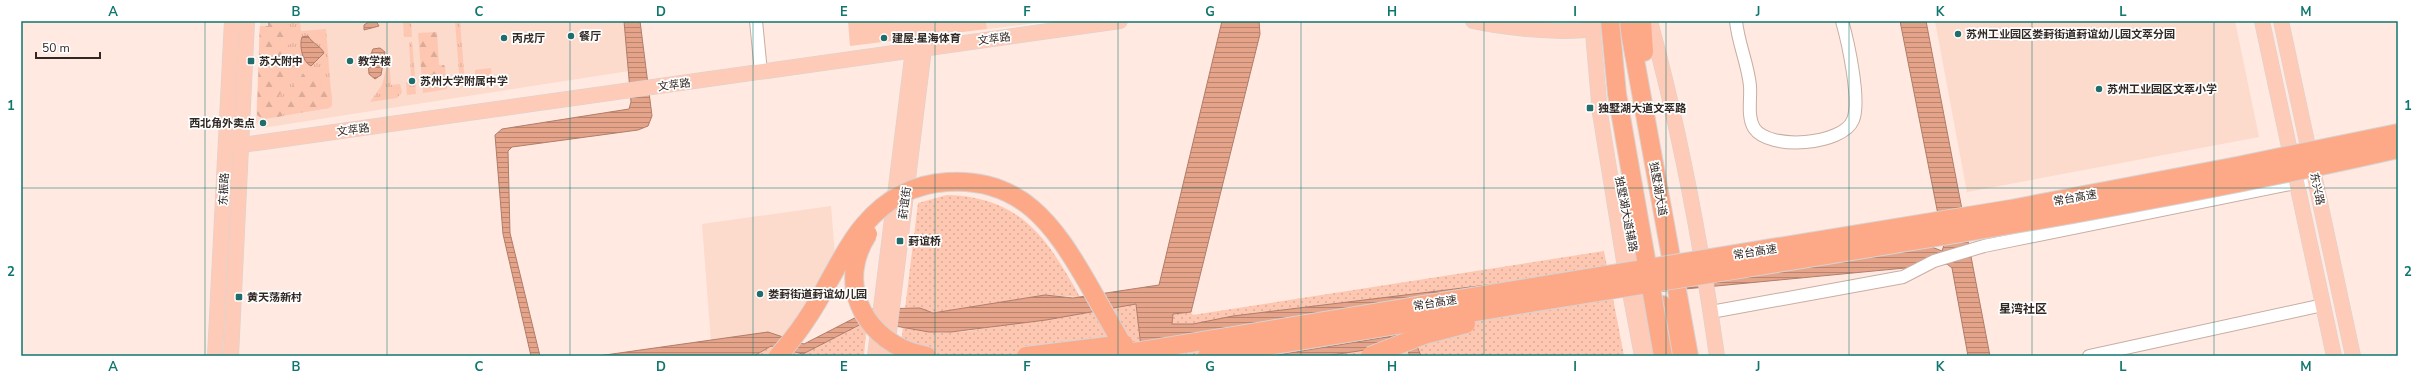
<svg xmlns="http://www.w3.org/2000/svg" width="2419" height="377" font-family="'Nunito Sans','Noto Sans SC',sans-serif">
  <defs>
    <pattern id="grass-tufts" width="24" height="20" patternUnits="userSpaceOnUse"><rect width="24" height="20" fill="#fec7b2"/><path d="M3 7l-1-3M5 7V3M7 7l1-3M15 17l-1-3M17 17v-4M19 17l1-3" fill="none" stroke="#daab99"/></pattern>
    <pattern id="forest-firs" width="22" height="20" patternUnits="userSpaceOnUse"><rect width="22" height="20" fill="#fec7b2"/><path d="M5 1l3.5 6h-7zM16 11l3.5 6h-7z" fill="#daab99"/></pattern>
    <pattern id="park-dots" width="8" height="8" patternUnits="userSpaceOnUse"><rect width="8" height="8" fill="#fec7b2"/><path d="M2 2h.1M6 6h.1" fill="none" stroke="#daab99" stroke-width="1.8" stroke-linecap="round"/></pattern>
    <pattern id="water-rules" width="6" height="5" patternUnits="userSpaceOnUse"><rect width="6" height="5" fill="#e5a389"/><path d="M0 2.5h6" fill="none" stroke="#ba8570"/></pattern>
  </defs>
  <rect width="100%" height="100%" fill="#ffe9e1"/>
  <g fill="#fcdacc">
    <path d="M260,21H624L629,71L262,128L256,122Z"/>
    <path d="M986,21H1051L987,29Z"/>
    <path d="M1935,21H2235L2259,137L1967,192Z"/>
    <path d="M831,206L835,256L786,338L768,332L711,341L702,224Z"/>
  </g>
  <g fill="url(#grass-tufts)">
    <path d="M300,21L301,31L326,29L332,105L329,108L263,119L257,115L260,26H268V22Z"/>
    <path d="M403,21H411L412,37H404Z"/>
    <path d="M455,21H460L465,85H460Z"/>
    <path d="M409,42H412L415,76H411Z"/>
    <path d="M389,58L391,85L400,84L402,92L397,98L370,102L382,85Z"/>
    <path d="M491,68L492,79L475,80V70Z"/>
    <path d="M406,82H415L416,94L407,95Z"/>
  </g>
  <g fill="url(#forest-firs)">
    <path d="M283,21L284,33L292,53L293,68L276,102L283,116L263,119L257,115L260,26H268V22Z"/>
    <path d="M437,32L439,65H444L445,67L447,89L423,93L418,33Z"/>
    <path d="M304,73H308L322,86L331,90L332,105L329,108L286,115C286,105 292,100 292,87Z"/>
  </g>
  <g fill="url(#park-dots)">
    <path d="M947,195C1021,197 1047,238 1080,297L1045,295L933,313L920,308L905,309L918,203Z"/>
    <path d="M1604,251L1624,356H1165L1172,314L1191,312L1193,315Z"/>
    <path d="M1136,304L1142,356H900L903,326L939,333L968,331Z"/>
    <path d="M867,321L864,356H754L771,346L803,354Z"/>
  </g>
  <path fill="#fec7b2" d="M848,21H986L987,29L850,46Z"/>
  <g fill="url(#water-rules)" stroke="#af7e6b">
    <path d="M370,21H376L379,26L364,30V25Z"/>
    <path d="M624,21H640L652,116L648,126L638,130L512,147L508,151L510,233L540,356H531L503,234L495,135L502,129L629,109L631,102Z"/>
    <path d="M1222,21H1259L1260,34L1191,312L1173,314L1172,324H1193L1233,316L1520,281L1924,244L1942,251L1944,245L1900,21H1926L1990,356H1968L1952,268L1947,264L1192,336L1142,356L1136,304L1046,320L951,332H929L867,321L803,354L771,346L754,356H598L768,332L804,344L872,309L920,308L933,313L1045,295L1073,298L1159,285Z"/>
    <path d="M308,36C313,44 321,46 324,53L311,66C302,62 299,45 302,37Z"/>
    <path d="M380,48L385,52L381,75L375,79L369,74L368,61L373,49Z"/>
    <path d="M1405,334L1413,336L1421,356H1410L1408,351L1392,346L1325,356H1271Z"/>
  </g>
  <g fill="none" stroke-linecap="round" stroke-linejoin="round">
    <defs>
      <g id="minor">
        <path d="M756,21L761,72"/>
        <path d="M1736,21C1738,43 1748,64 1750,86C1751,100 1747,116 1754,128C1769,151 1843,145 1853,120C1861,101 1848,42 1842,21"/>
        <path d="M1711,312L1903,277L1934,261L1984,246L2315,179"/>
        <path d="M2089,356L2323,305"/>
      </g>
      <g id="major">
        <path d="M1473,21C1500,27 1577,37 1601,26"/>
        <path d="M1592,21L1600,113L1624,261L1642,356"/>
        <path d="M1650,21C1680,131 1701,243 1717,356"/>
        <path d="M2262,21L2334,356"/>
        <path d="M2281,21L2353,356"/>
        <path d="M226,145H242L1120,21"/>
        <path d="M1625,208L1653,356"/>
        <path d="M215,356L232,21"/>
        <path d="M231,356L247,21"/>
        <path d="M875,356L913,50"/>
        <path d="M886,356L924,49"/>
      </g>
      <g id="highway">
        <path d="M1628,21L1689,356"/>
        <path d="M1642,21L1644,52"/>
        <path d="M1663,305L1673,356"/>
        <path d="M911,352L927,356"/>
      </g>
    </defs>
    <use href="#minor" stroke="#c7aea4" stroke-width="14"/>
    <use href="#major" stroke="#d6d4d3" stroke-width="16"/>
    <use href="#highway" stroke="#d6d4d3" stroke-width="20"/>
    <use href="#minor" stroke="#fff" stroke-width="12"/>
    <use href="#major" stroke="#fecbb8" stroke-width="15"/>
    <use href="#highway" stroke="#fda988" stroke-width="18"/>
    <defs>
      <g id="highway-bridge">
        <path d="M1610,21L1617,94L1663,356"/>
        <path d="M868,234C837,281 861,334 911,352"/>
        <path d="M778,356C799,333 815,308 829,281C840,262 849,242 864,225C886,199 913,184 947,182C1021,177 1054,225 1087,282C1101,307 1115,331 1129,356"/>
        <path d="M1026,356L1124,344"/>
        <path d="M1110,356L2011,209L2237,166L2398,133"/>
        <path d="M1207,356C1335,336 1463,313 1591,293C1860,249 2131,210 2398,149"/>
        <path d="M1370,356L1424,335L1466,324"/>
      </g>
    </defs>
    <use href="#highway-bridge" stroke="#d6d4d3" stroke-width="20" stroke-linecap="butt"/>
    <use href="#highway-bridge" stroke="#fda988" stroke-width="18"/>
  </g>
  <path fill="none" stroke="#0f766e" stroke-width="1" stroke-opacity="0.55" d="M205,21V356M387,21V356M570,21V356M753,21V356M935,21V356M1118,21V356M1301,21V356M1484,21V356M1666,21V356M1849,21V356M2032,21V356M2214,21V356M21,188H2398"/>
  <g fill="#216d6b" stroke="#fff" stroke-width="1.5">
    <circle cx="1958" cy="34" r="4"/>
    <circle cx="571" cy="36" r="4"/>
    <circle cx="504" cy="38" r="4"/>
    <circle cx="884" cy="38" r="4"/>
    <rect x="247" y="57" width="8" height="8" rx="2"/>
    <circle cx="350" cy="61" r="4"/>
    <circle cx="412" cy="81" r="4"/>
    <circle cx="2099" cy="89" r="4"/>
    <rect x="1586" y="104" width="8" height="8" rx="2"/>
    <circle cx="263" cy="123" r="4"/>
    <rect x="896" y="237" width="8" height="8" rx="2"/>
    <circle cx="760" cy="294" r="4"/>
    <rect x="235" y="293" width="8" height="8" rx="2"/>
  </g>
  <g text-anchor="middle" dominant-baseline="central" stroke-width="3.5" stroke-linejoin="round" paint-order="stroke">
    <g font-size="11" font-weight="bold" fill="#312824" stroke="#fff" text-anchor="start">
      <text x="1966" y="34">苏州工业园区娄葑街道葑谊幼儿园文萃分园</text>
      <text x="579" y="36">餐厅</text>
      <text x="512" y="38">丙戌厅</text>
      <text x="892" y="38">建屋·星海体育</text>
      <text x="259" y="61">苏大附中</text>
      <text x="358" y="61">教学楼</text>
      <text x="420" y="81">苏州大学附属中学</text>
      <text x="2107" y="89">苏州工业园区文萃小学</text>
      <text x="1598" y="108">独墅湖大道文萃路</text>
      <text x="255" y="123" text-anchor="end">西北角外卖点</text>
      <text x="908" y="241">葑谊桥</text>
      <text x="768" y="294">娄葑街道葑谊幼儿园</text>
      <text x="247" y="297">黄天荡新村</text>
    </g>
    <g font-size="11" fill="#312824" stroke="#fff">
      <text transform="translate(994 39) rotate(-8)">文萃路</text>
      <text transform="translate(674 85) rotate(-8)">文萃路</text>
      <text transform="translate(353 130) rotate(-8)">文萃路</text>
      <text transform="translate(224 189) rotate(-87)">东振路</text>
      <text transform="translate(1658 189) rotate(80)">独墅湖大道</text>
      <text transform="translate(2317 189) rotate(78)">东兴路</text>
      <text transform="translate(2075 198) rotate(-10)">常台高速</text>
      <text transform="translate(905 203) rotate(-83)">葑谊街</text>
      <text transform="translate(1626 214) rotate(79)">独墅湖大道辅路</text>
      <text transform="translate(1755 252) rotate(-9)">常台高速</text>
      <text transform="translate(1435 303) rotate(-9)">常台高速</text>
    </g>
    <g font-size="12" font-weight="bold" fill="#312824" stroke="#fff">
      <text x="2023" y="309">星湾社区</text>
    </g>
  </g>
  <rect width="2419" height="377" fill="none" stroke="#ffffff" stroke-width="44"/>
  <path d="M36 52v6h64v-6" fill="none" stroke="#312824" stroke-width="2"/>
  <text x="42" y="52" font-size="12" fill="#312824" stroke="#ffffff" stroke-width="3" paint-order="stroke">50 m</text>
  <rect x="22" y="22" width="2375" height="333" fill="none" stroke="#0f766e" stroke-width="1.5"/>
  <g font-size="13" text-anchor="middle" font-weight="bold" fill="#0f766e">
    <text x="113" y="16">A</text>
    <text x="296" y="16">B</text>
    <text x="479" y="16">C</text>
    <text x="661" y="16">D</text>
    <text x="844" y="16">E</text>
    <text x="1027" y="16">F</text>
    <text x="1210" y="16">G</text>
    <text x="1392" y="16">H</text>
    <text x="1575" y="16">I</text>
    <text x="1758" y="16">J</text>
    <text x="1940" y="16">K</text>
    <text x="2123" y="16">L</text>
    <text x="2306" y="16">M</text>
    <text x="11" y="110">1</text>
    <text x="2408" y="110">1</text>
    <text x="11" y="276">2</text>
    <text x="2408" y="276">2</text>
    <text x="113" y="371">A</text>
    <text x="296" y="371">B</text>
    <text x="479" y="371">C</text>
    <text x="661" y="371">D</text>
    <text x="844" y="371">E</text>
    <text x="1027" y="371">F</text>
    <text x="1210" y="371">G</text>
    <text x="1392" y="371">H</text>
    <text x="1575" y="371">I</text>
    <text x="1758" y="371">J</text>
    <text x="1940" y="371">K</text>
    <text x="2123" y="371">L</text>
    <text x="2306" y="371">M</text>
  </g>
</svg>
